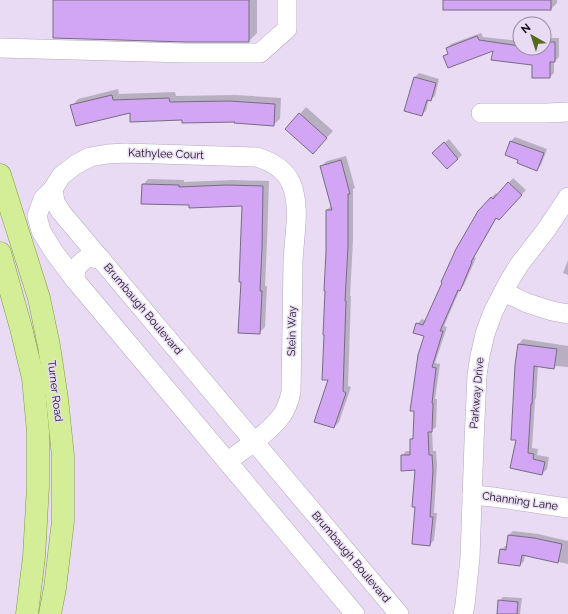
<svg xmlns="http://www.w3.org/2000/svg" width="568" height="614" font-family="Raleway,sans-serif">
  <rect width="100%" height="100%" fill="#e8dbf3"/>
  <g fill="#0003">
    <path d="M54,0H257V33L249,41Z"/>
    <path d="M444,0H557V3L551,9Z"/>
    <path d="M481,33L483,37L520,41V48H544V38H559V57L555,61H554V73L550,77L533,64L494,50L445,56L449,52L447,48L451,44Z"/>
    <path d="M419,73L439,79L435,96L430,100L429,99L426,111L421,115L415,77Z"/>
    <path d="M118,89L119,94L175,92L176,96L236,95L281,98L280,119L273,125L183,119L131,112L72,106L78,99Z"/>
    <path d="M306,107L333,131L319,146L300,114Z"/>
    <path d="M515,137L547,149L541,165L537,170L519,159L506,154L511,141Z"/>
    <path d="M449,139L462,155L447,168L438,149Z"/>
    <path d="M346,156L355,188L353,189V241L350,296H351L348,386L351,387L339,422L334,427L330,379L327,252V210L332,205L321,166L327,161Z"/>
    <path d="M513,178L526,190L503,214L497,217L474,257L476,258L464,285L460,289L444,326L447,327L435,363L440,364L435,399H437L436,427L432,430L433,451H436L437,465L434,513H437L434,540L430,545L416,506V469L402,456L406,451H411V439L414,437L425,336L417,324L422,319L426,321L491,198L496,193L498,195Z"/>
    <path d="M148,179L184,180V182L232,180L269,181L267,242L265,286H267L265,327L259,333L242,281L243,205L190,204L143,185Z"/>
    <path d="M568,260V275L563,273Z"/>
    <path d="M523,339L568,346V367L556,366L554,368L538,366L536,398L535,400L532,448L538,449L537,455L549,457L547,469L542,474L517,439L519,344Z"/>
    <path d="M513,531L538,534L568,541V564L525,555L524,561L520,565L501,550L505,546H507L509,535Z"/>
    <path d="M503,597L522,598L520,614H498L499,601Z"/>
  </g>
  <g fill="#d2a6f5" stroke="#776c81">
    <path d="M53,0H249V42H186L53,38Z"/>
    <rect x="443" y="0" width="108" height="10"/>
    <path d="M477,36L479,40L520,46V48H544V42H555V62H550V78H532V65L491,60L493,51L448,68L443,56L448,54L446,48Z"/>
    <path d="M414,77L436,83L431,101L427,100L422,116L404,111Z"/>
    <path d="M112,95L113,100L169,98L170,102L229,101L275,104L274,126L234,123L235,122L182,123V120L130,122V113L76,126L70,105Z"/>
    <path d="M299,113L327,138L313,154L285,129Z"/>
    <path d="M510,141L544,153L537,171L517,163L518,160L505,155Z"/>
    <path d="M444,142L458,159L447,169L432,153Z"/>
    <path d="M341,160L350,194H348V247L345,301H346L343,391L346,393L334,428L314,422L328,380H322L324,335H323L325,291H324L326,252V210H332L320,166Z"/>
    <path d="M508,182L522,195L499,220L496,218L471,262H472L460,291L458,290L440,331H443L432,367L436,368L432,403H433L432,432H428L429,455H432L433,470L430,517H433L430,546L412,544L415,507H412L415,470L401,471V455H410V439H413L414,411H410L418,355L424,336L413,333L416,323L423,325L442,283L441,282L456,249L478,211L491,197L493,199Z"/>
    <path d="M142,184L179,185V187L226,185L263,186L262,248L260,291H262L260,334L238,333L241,282H239L242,206L189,208V205L141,204Z"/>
    <path d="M518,344L557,349L554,369L534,366L532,404H531L528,453L534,454L533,459L545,462L542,475L510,468L516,440H511L515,365Z"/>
    <path d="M508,535L534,538L562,544L558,563L522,555L520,566L498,563L500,549L506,550Z"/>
    <path d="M498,600L518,602L517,614H497Z"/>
  </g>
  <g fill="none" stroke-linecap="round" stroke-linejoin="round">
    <defs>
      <g id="minor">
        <path d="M0,48L186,53H260L287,29V0"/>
        <path d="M481,113H547L568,112"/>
        <path d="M53,189L55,202L61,212L399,614"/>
        <path d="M75,280C75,267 78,264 89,257L102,260"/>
        <path d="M504,292L527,303L552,311L568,314"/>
        <path d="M227,462C245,448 269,433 282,415C287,408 289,401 291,392C292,349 292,305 293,262C294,236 301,207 291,183C284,168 270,161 256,157L125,153L108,154L90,157L75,165L61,176L53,189L43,199L37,216L41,231L54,252L75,280L355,614"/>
        <path d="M472,495L493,497L568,508"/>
        <path d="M463,614L465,605L470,558L474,442L477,375L480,356L485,334L493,312L508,283L519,265L546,230L568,197"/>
      </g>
      <g id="major">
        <path d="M0,175L39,298L49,346L57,399L63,456V521L55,588L50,614"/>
        <path d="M0,253L21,328L33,378L38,432V486L34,557L27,614"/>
      </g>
    </defs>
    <use href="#minor" stroke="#b5a9bf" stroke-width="20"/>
    <use href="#major" stroke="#7f9a3e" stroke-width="23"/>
    <use href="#minor" stroke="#fff" stroke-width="19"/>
    <use href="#major" stroke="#d4ee97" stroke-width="22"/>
  </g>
  <g text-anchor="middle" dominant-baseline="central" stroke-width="3" stroke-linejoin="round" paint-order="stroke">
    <g font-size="11" fill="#151119" stroke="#e8dbf3">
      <text transform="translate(166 154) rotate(2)">Kathylee Court</text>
      <text transform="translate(143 309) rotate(50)">Brumbaugh Boulevard</text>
      <text transform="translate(292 331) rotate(-89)">Stein Way</text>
      <text transform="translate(55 391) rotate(83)">Turner Road</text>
      <text transform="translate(477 393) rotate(-85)">Parkway Drive</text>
      <text transform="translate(520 501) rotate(8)">Channing Lane</text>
      <text transform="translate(351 557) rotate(50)">Brumbaugh Boulevard</text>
    </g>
  </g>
  <g transform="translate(532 36) rotate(321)"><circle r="19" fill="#e8dbf3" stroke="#948a9c"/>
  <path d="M0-3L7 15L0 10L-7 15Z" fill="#546b1b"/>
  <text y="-6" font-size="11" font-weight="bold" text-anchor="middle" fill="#151119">N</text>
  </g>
</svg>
